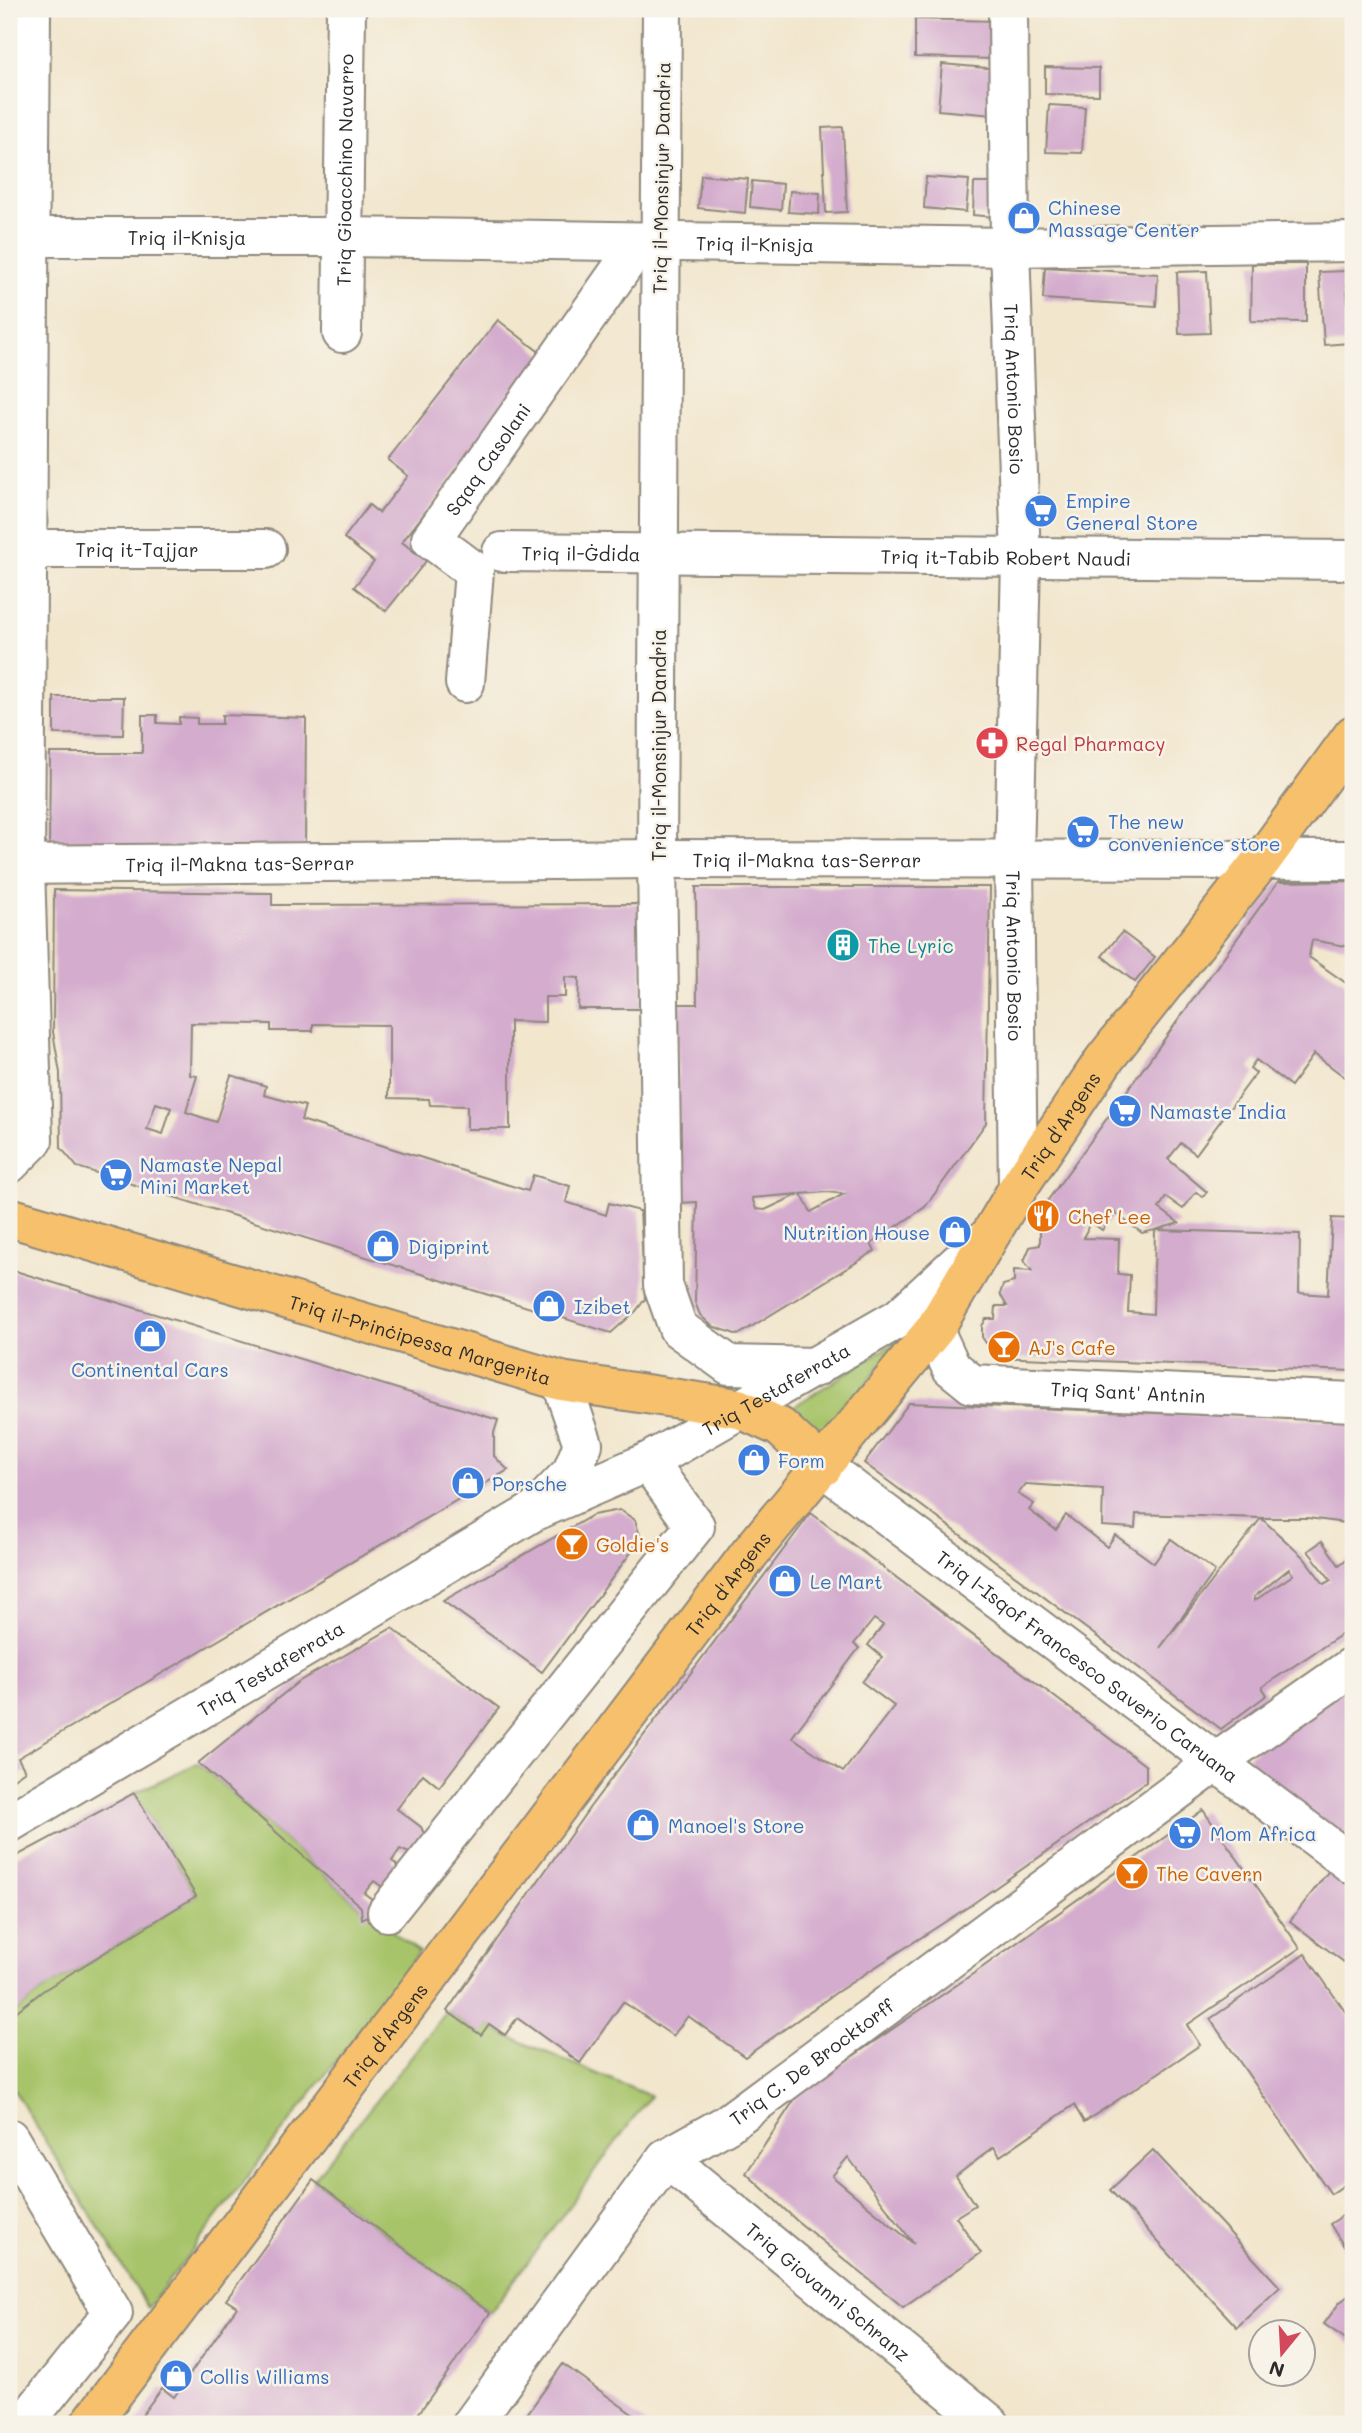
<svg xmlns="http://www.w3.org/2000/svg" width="1362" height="2433" font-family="Mali,sans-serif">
  <rect width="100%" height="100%" fill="#f7f3e8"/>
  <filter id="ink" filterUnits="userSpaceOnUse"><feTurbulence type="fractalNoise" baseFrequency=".0143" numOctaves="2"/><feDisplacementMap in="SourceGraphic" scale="14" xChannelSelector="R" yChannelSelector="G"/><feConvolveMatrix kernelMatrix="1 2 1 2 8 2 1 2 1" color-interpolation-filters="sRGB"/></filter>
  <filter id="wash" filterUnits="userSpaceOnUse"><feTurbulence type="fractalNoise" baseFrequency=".00686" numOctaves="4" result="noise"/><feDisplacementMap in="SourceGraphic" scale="28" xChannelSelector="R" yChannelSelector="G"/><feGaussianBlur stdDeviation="1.57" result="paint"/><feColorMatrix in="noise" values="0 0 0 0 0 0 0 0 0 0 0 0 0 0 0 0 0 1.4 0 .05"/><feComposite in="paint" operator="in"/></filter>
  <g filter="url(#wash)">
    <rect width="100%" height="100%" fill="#f2e6cd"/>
    <g fill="#a7c46b" stroke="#69784b" stroke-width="2">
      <path d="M900,1339L824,1440L788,1410Z"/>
      <path d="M198,1763L361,1907L419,1952L148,2308L9,2082V2017L44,1990L196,1896L134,1793Z"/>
      <path d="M447,2011L480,2034L489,2024L505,2035L650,2096L490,2313L313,2180Z"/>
    </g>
    <g id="blocks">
      <g fill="#d4acce" fill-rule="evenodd">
        <path d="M915,19L996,21L994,59L915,57Z"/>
        <path d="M942,64L998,69L994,115L938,110Z"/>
        <path d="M1045,67L1099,68V95L1045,94Z"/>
        <path d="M1049,105L1085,107L1082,153L1046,152Z"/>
        <path d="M843,127L847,212L826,213L822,128Z"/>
        <path d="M701,175L748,179L745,213L698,208Z"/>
        <path d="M926,177L969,180L966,212L924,208Z"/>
        <path d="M752,181L783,184L781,210L750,207Z"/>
        <path d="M974,183H995L994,217L973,215Z"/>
        <path d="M790,191L820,193L819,214L788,212Z"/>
        <path d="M1252,264H1306V322L1251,321Z"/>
        <path d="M1045,267L1158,274L1156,306L1043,299Z"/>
        <path d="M1207,271L1210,333L1179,334L1177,272Z"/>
        <path d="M1346,271L1350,343L1324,345L1319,272Z"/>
        <path d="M498,320L547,358L402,542L426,561L386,611L354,587L374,562L344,538L369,505L379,513L408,476L388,460Z"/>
        <path d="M54,697H124L123,735L54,734Z"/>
        <path d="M142,715H157V723L179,724V717L197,718V724H222V715L306,718L305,848H49L50,753H142Z"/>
        <path d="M1353,881V958L1349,957L1351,947L1312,940L1309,957L1353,988V1078L1350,1081L1314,1054L1291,1086L1256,1060L1250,1068L1256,1073L1196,1154L1181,1143L1168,1159L1207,1192L1203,1197L1196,1192L1183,1209L1166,1197L1159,1208L1179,1223L1155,1230L1300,1234L1299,1293L1328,1295L1332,1218L1353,1219V1371L993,1357L994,1343H986L982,1337V1326L986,1319H995L996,1306H1007L1000,1294L1003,1285L1014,1282V1270L1032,1271L1024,1261L1030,1247L1040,1245V1211L1278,882ZM1115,1213L1142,1233L1155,1230L1153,1314L1128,1312L1130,1275L1118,1274L1119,1239L1084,1238L1090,1221L1102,1230Z"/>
        <path d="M696,887H990L986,1123L925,1207L871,1244L875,1251L738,1335L712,1326L700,1315L695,1302L697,1202L679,1203L677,1004H697ZM828,1192L844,1194L811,1212L801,1194ZM799,1194L765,1210L756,1209L752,1198Z"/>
        <path d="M54,890L272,893V905L643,904L642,1009H578L579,978L565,977V997H545V1022L510,1021V1129H467V1106L430,1105L429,1099L389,1098V1025L313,1024V1031H271V1024L191,1023L190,1075L197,1076L186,1112L216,1122L231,1075L266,1086L264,1095L305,1106L301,1120L528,1191L533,1175L570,1186L566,1202L606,1215L609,1203L640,1211L645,1299L636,1311L611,1333L77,1167L61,1148L60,1073L53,1032ZM156,1103L171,1108L163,1134L147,1129Z"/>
        <path d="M1122,932L1155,957L1135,982L1102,956Z"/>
        <path d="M9,1269L498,1420L494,1433V1456L508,1470L18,1758L25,1771L9,1782Z"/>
        <path d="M909,1403L1353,1421V1524L1308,1518H1261L1304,1558L1324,1584L1331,1580L1308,1551L1322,1541L1339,1565L1347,1559L1353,1562V1627L1262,1687L1267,1695L1221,1729L864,1463ZM1026,1484L1103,1489L1102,1526L1135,1528L1136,1514L1261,1518L1160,1648L1215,1571L1171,1539L1154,1563L1115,1535L1107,1547L1066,1515L1056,1530L1029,1510L1034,1504L1018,1494ZM1289,1569L1293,1575L1254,1601V1597Z"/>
        <path d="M620,1510L635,1520L641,1539L542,1672L443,1601L593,1515Z"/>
        <path d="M811,1513L1146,1766V1782L971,1905L837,1992L745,2057L688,2016L673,2036L623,2002L580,2063L517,2018L505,2035L489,2024L481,2035L447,2011L590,1807ZM874,1619L883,1625L868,1645L882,1657L862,1682L894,1706L843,1772L792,1737L859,1648L854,1644Z"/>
        <path d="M392,1628L499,1708L439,1787L423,1774L397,1809L421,1827L425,1836L417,1852L409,1853L400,1849L392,1861L396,1864L399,1875L390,1885L381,1886L374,1881L364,1893L373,1900V1913L362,1919L361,1907L198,1763L298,1682Z"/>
        <path d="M1353,1682V1845L1250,1773L1248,1756Z"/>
        <path d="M134,1793L196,1896L44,1990L9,2017V1860Z"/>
        <path d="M1203,1810L1300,1948L1187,2025L1200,2045L1142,2084L1084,2122L1074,2105L1000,2156L994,2147L956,2176L975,2205L956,2217L981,2253L903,2307L796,2220L746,2173L799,2093L980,1969ZM848,2157L914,2244L832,2176Z"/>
        <path d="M1331,1868L1353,1885V1969L1290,1921Z"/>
        <path d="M1305,1954L1353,2023V2179L1331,2194L1210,2019Z"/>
        <path d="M1153,2150L1280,2287L1237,2327L1110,2190Z"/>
        <path d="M313,2180L490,2313L411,2424H135L162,2388L174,2397L237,2307L226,2300Z"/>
        <path d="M1353,2209V2261L1330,2224Z"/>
        <path d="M1353,2293V2344L1324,2324L1340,2302Z"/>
        <path d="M563,2364L646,2424H520Z"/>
      </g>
    </g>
  </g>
  <g filter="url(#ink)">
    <use href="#blocks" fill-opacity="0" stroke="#8e887c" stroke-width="2"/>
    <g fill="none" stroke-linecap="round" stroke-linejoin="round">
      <defs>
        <g id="minor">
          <path d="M662,9L657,859L663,1285L678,1328L729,1365L816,1367"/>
          <path id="s1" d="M1008,9L1010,247L1021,559L1014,860L1018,1188"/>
          <path id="s2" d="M9,237H344L1010,247L1353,242"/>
          <path id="s3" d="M342,333L346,9"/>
          <path id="s4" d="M9,549H266"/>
          <path id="s5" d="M502,552L1353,560"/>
          <path id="s6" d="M465,683L474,571L431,539L640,242"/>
          <path id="s7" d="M9,865L657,859L1353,860"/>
          <path d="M9,1164L33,1140L25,865L31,9"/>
          <path id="s8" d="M934,1330L951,1367L972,1384L1353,1402"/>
          <path id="s9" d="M823,1467L1353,1865"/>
          <path d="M542,1503L572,1472L583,1444L561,1381"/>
          <path id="s10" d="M9,1823L533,1512L648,1462L899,1318L981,1242"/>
          <path d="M387,1912L695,1526L648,1462"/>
          <path d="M9,2138L113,2313L24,2424"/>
          <path id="s11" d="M666,2158L990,2424"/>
          <path id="s12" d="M472,2424L666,2158L727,2124L1216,1762L1353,1666"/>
        </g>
        <g id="major">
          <path id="s13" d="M9,1217L561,1381L738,1408L780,1427L823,1467"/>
          <path id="s14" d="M90,2424L750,1553L934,1330L1018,1188L1104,1060L1262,860L1353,735"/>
        </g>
      </defs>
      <use href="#minor" stroke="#8e887c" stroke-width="42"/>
      <use href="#major" stroke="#8e887c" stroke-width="42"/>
      <use href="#minor" stroke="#fff" stroke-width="38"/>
      <use href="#major" stroke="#f7c06c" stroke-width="38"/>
    </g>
  </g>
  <defs>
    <symbol id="shop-disc" viewBox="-11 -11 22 22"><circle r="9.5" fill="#3f7fe0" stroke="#f7f3e8"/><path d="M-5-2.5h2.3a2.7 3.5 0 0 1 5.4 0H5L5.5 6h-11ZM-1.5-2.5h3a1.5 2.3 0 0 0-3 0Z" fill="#fff"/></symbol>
    <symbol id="supermarket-disc" viewBox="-11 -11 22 22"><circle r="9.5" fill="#3f7fe0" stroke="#f7f3e8"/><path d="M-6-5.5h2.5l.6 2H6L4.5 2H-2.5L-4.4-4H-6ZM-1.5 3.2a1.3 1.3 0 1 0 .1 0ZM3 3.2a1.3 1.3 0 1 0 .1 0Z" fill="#fff"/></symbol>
    <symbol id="pharmacy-disc" viewBox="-11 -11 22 22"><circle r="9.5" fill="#e0444e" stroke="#f7f3e8"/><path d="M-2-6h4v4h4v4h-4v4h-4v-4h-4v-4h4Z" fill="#fff"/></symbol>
    <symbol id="building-disc" viewBox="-11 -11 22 22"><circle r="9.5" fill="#0f9aa8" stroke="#f7f3e8"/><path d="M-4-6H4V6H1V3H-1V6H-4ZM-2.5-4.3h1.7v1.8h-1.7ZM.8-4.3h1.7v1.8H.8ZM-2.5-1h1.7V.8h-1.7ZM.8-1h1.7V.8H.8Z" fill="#fff"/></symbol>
    <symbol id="restaurant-disc" viewBox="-11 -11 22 22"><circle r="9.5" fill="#e8710a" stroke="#f7f3e8"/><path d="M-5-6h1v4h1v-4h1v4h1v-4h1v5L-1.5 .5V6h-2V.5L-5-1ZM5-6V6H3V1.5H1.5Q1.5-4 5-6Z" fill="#fff"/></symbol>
    <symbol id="bar-disc" viewBox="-11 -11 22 22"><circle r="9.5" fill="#e8710a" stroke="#f7f3e8"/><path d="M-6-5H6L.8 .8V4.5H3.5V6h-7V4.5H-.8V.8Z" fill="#fff"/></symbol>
  </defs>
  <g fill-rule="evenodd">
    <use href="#shop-disc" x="1005" y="199" width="38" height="38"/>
    <use href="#supermarket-disc" x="1022" y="492" width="38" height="38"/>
    <use href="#pharmacy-disc" x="973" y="724" width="38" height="38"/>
    <use href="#supermarket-disc" x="1064" y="813" width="38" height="38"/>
    <use href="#building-disc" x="824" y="926" width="38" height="38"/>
    <use href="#supermarket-disc" x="1106" y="1092" width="38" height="38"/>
    <use href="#supermarket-disc" x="97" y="1156" width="38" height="38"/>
    <use href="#restaurant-disc" x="1024" y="1197" width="38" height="38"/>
    <use href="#shop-disc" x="936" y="1213" width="38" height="38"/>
    <use href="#shop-disc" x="364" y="1227" width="38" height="38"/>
    <use href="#shop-disc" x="530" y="1287" width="38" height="38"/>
    <use href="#shop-disc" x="131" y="1317" width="38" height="38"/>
    <use href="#bar-disc" x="985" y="1328" width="38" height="38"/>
    <use href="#shop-disc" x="735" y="1441" width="38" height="38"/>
    <use href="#shop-disc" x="449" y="1464" width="38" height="38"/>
    <use href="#bar-disc" x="553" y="1525" width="38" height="38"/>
    <use href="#shop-disc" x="766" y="1562" width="38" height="38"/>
    <use href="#shop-disc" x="624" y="1806" width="38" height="38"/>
    <use href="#supermarket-disc" x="1166" y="1814" width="38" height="38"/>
    <use href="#bar-disc" x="1113" y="1854" width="38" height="38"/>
    <use href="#shop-disc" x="157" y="2357" width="38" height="38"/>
  </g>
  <g text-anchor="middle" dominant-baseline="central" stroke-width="5" stroke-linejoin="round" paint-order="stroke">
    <g font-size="19" fill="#2b2b2b" stroke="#f7f3e8">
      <text stroke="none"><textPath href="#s3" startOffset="163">Triq Gioacchino Navarro</textPath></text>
      <text transform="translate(661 178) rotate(-89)">Triq il-Monsinjur Dandria</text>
      <text stroke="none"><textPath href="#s2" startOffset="178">Triq il-Knisja</textPath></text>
      <text stroke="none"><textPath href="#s2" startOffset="746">Triq il-Knisja</textPath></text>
      <text stroke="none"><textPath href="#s1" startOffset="380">Triq Antonio Bosio</textPath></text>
      <text stroke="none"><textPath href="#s6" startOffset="264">Sqaq Casolani</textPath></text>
      <text stroke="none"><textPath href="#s4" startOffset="128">Triq it-Tajjar</textPath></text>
      <text stroke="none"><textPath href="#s5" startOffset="79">Triq il-Ġdida</textPath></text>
      <text stroke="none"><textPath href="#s5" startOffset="504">Triq it-Tabib Robert Naudi</textPath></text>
      <text transform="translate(658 745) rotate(-90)">Triq il-Monsinjur Dandria</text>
      <text stroke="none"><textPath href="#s7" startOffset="798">Triq il-Makna tas-Serrar</textPath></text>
      <text stroke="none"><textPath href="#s7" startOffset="231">Triq il-Makna tas-Serrar</textPath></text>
      <text stroke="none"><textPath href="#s1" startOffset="947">Triq Antonio Bosio</textPath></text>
      <text stroke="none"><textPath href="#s14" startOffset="1622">Triq d'Argens</textPath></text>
      <text stroke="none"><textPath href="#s13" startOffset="429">Triq il-Prinċipessa Margerita</textPath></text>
      <text stroke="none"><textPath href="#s10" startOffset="882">Triq Testaferrata</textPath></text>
      <text stroke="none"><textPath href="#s8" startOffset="224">Triq Sant' Antnin</textPath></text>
      <text stroke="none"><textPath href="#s14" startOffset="1055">Triq d'Argens</textPath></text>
      <text stroke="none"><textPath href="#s9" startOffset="331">Triq l-Isqof Francesco Saverio Caruana</textPath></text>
      <text stroke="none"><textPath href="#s10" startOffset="304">Triq Testaferrata</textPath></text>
      <text stroke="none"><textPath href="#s14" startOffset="488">Triq d'Argens</textPath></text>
      <text stroke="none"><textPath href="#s12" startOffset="504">Triq C. De Brocktorff</textPath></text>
      <text stroke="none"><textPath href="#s11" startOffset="210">Triq Giovanni Schranz</textPath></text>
    </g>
    <g font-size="19" fill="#366cbe" stroke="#f7f3e8" text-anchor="start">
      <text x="1048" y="207">Chinese<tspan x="1048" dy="22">Massage Center</tspan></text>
      <text x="1066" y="500">Empire<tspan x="1066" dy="22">General Store</tspan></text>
      <text x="1108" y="821">The new<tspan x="1108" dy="22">convenience store</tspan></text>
      <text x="1150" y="1111">Namaste India</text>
      <text x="140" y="1164">Namaste Nepal<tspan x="140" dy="22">Mini Market</tspan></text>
      <text x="930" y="1232" text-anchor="end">Nutrition House</text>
      <text x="408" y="1246">Digiprint</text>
      <text x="574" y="1306">Izibet</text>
      <text x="150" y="1369" text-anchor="middle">Continental Cars</text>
      <text x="778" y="1460">Form</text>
      <text x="492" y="1483">Porsche</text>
      <text x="810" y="1581">Le Mart</text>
      <text x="668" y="1825">Manoel's Store</text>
      <text x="1210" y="1833">Mom Africa</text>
      <text x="200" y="2376">Collis Williams</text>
    </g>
    <g font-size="19" fill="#be3a42" stroke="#f7f3e8" text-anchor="start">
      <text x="1016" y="743">Regal Pharmacy</text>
    </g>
    <g font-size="19" fill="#0d838f" stroke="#f7f3e8" text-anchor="start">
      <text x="868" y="945">The Lyric</text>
    </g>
    <g font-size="19" fill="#c56008" stroke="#f7f3e8" text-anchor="start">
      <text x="1068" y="1216">Chef Lee</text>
      <text x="1028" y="1347">AJ's Cafe</text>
      <text x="596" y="1544">Goldie's</text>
      <text x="1156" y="1873">The Cavern</text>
    </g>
  </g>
  <rect width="1362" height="2433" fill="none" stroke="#f7f3e8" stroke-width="35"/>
  <g transform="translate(1282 2353) rotate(198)"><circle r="33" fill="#f7f3e8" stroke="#a5a39c" stroke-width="2"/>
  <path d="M0-5L12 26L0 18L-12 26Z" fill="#d1495b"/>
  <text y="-10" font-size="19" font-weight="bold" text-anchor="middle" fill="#2b2b2b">N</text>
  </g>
</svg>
